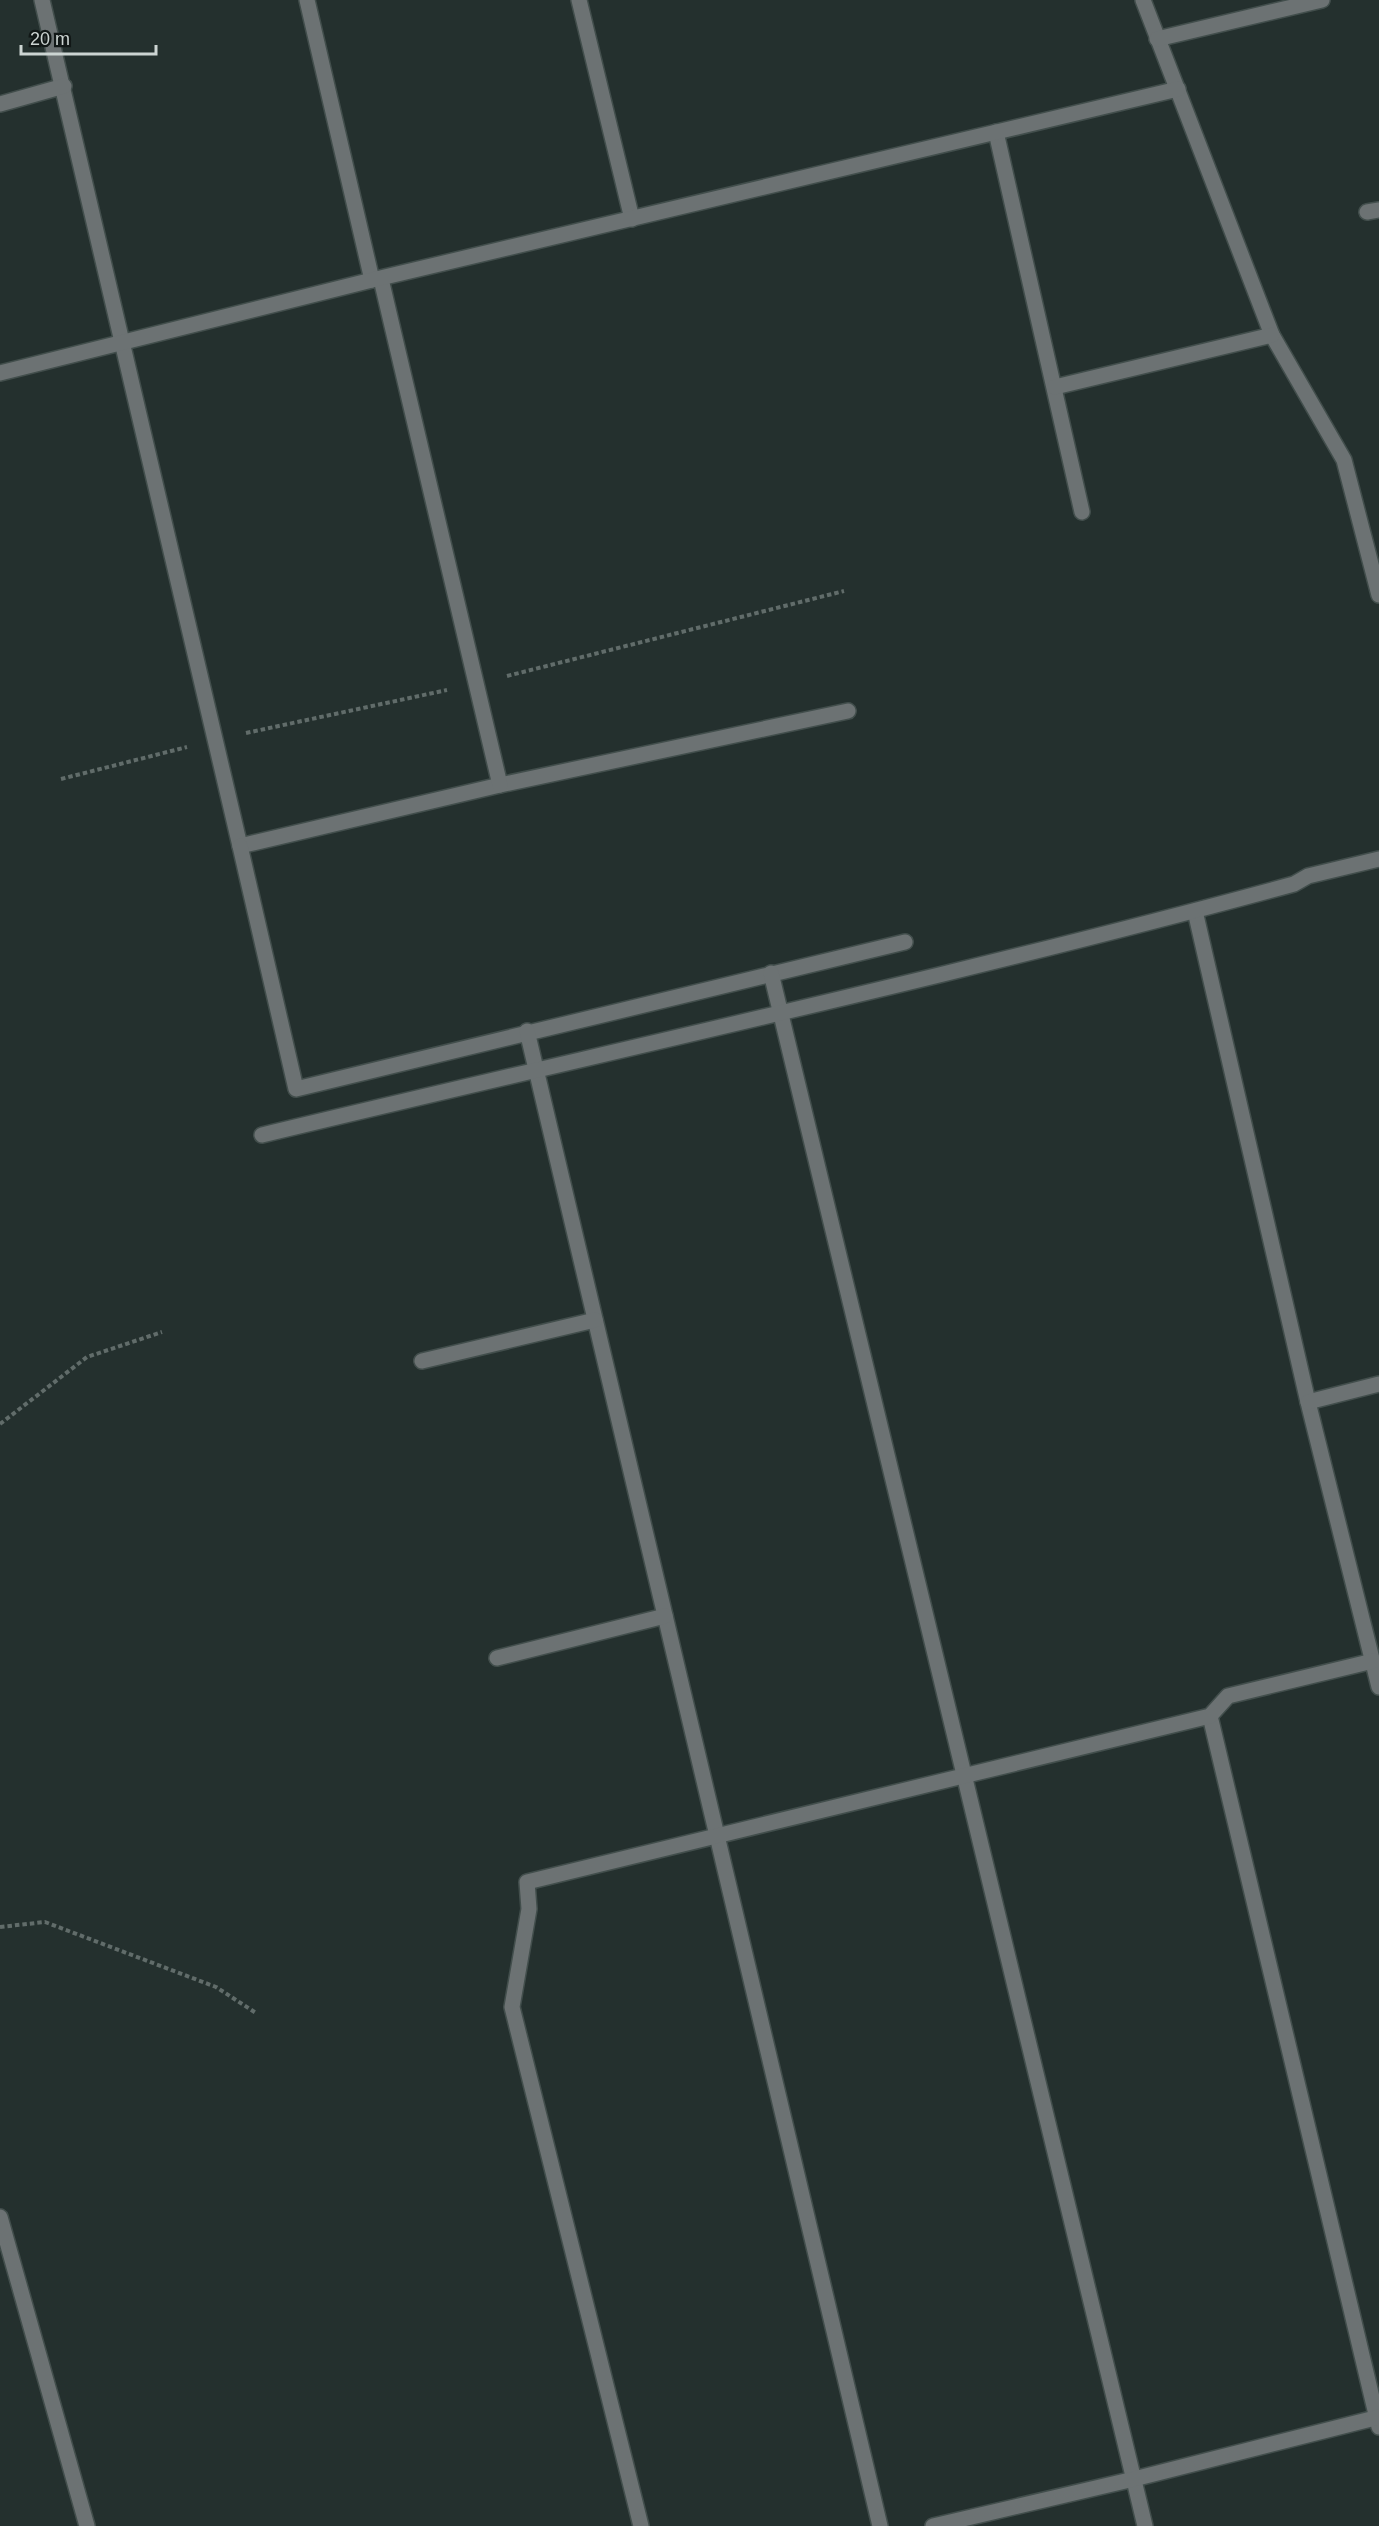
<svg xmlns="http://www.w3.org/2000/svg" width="1379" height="2526" font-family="Arial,sans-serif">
  <rect width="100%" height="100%" fill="#24302e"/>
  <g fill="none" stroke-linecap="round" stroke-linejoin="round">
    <defs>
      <g id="minor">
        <path d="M42,0L240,846L500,785L848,711"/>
        <path d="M307,0L372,280"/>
        <path d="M579,0L632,219"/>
        <path d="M1143,0L1272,335L1344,460L1379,595"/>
        <path d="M1157,39L1322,0"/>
        <path d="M0,104L64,86"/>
        <path d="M996,132L1082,512"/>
        <path d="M1367,212L1379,210"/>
        <path d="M381,279L500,785"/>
        <path d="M0,373L372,280L1178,89"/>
        <path d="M1055,387L1272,335"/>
        <path d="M240,846L296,1089L905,942"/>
        <path d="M1195,911L1308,1402L1379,1687"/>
        <path d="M771,973L1145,2526"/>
        <path d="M527,1031L880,2526"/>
        <path d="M262,1135C606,1052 953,977 1294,884L1308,876L1379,859"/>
        <path d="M422,1361L595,1320"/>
        <path d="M1308,1402L1379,1384"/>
        <path d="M497,1658L665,1616"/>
        <path d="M1210,1716L1379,2427"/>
        <path d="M0,2217L87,2526"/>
        <path d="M641,2526L512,2007L529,1909L527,1882L1210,1716L1228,1696L1373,1661"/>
        <path d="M933,2526L1134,2479L1379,2417"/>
      </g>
    </defs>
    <use href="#minor" stroke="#424e4c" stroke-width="18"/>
    <g stroke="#616c6a" stroke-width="4" stroke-dasharray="4.5 3" stroke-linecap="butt">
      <path d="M507,676L844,591"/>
      <path d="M246,733L447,690"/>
      <path d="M61,779L187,747"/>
      <path d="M0,1424L87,1357L162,1332"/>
      <path d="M0,1927L45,1922L216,1987L256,2013"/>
    </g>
    <use href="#minor" stroke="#6c7273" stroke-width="15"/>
  </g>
  <path d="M21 45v9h135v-9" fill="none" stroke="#ccd4d2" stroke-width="3"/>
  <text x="30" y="45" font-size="18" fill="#ccd4d2" stroke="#111716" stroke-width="4.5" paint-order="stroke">20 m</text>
</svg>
